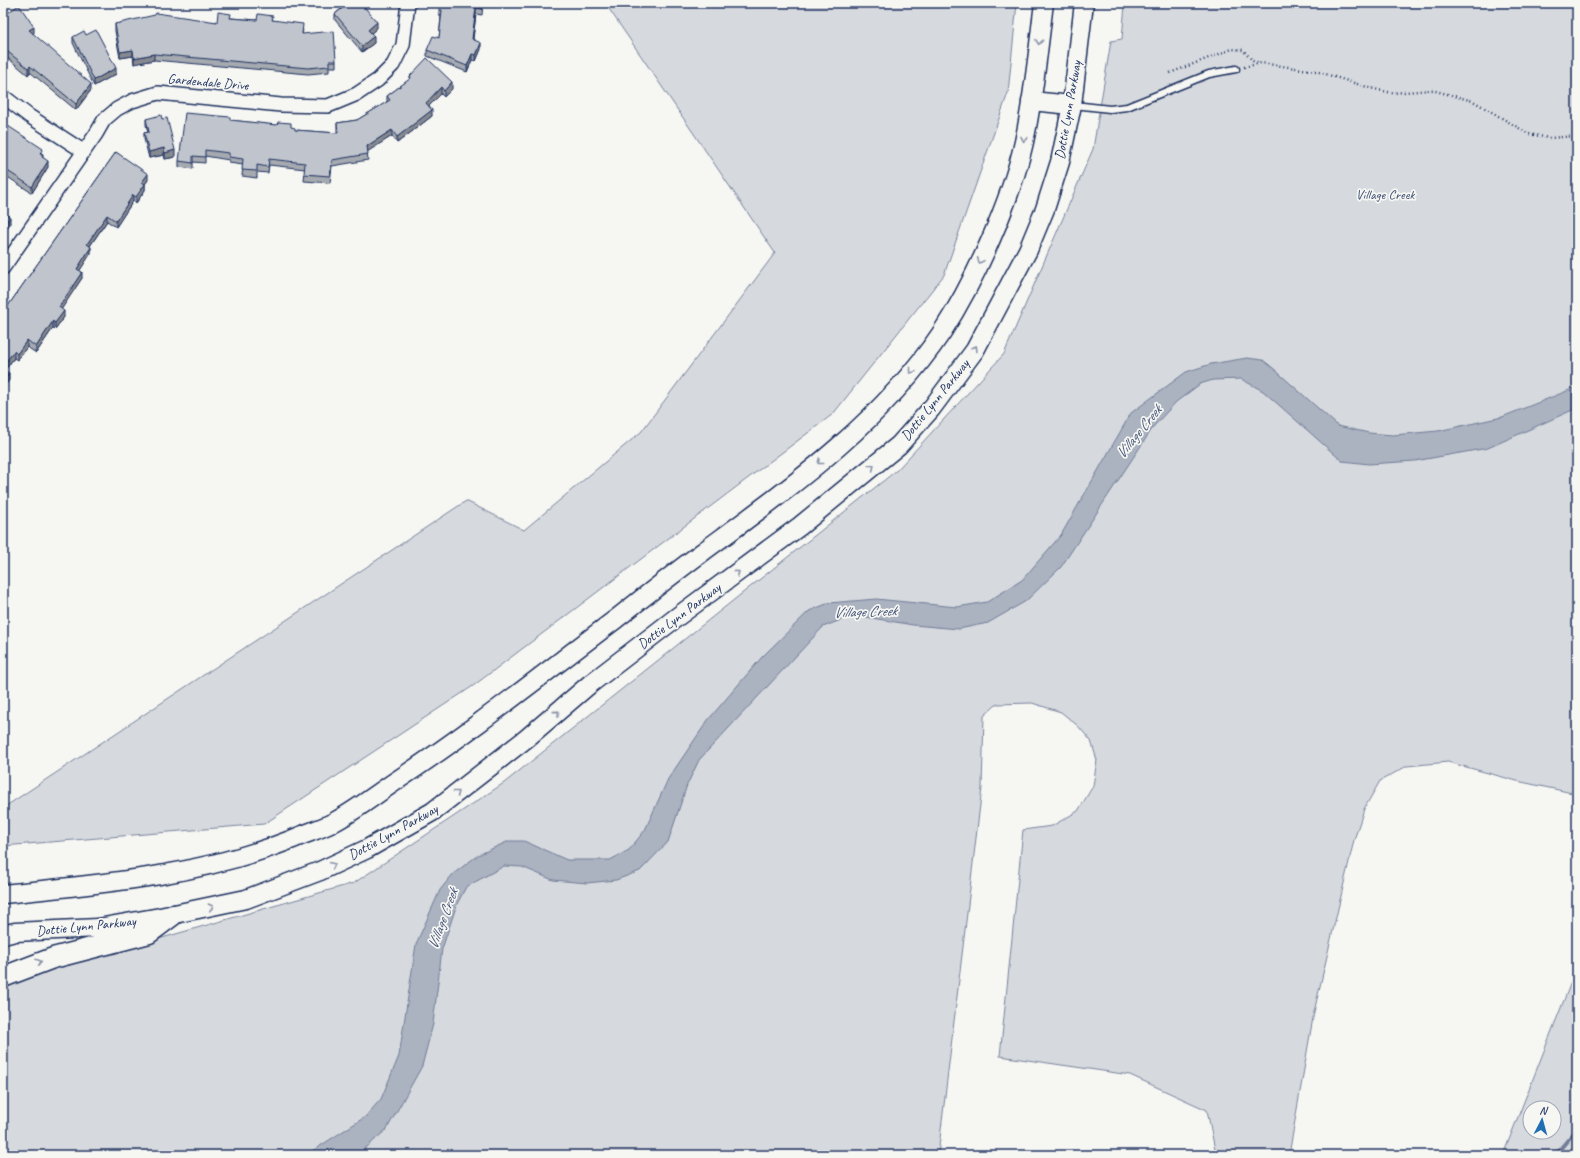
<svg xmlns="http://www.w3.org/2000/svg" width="1580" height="1158" font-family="Caveat,sans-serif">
  <rect width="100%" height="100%" fill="#f6f6f2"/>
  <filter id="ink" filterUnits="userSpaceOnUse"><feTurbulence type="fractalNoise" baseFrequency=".025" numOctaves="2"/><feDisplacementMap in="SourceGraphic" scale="8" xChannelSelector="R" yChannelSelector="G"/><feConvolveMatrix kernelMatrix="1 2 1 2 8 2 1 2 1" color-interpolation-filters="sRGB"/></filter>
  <g filter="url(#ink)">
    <g fill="#d6d9dd" stroke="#78849e" fill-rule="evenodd">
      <path d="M605,3H1017L1008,93L944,275L833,414L473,686L264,824L3,846V808L466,501L524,530L641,432L775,253Z"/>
      <path d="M1128,3H1577V794L1517,781L1448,762L1407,766L1380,781L1364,809L1354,840L1314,1012L1289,1155H1216L1207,1110L1130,1075L1000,1056L1023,830L1052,826L1078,811L1093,786L1097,760L1091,741L1078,726L1061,712L1032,703L997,704L984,716L982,788L938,1155H3V988L23,975L127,948L354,883L504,783L897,470L1004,354L1093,149L1111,41L1122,39L1125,4Z"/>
      <path d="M1577,967V1155H1503ZM1530,1108H1554V1132H1530Z"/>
    </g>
    <path fill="#abb2c0" stroke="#717e99" d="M1247,358L1263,360L1273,368L1338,426L1369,433L1393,435L1438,431L1502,417L1577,387V408L1488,448L1415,461L1369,464L1342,461L1263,391L1241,379L1213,380L1200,384L1176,402L1154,426L1061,567L1026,601L988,623L959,629L913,625L860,616L846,618L823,627L699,760L687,785L668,842L640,871L616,880L587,883L553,880L522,867L504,866L466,887L457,904L442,949L433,1024L422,1066L387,1129L358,1155H306L365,1117L381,1099L399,1056L416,944L440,890L453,874L478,855L509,841H524L567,860H610L629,850L645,830L668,779L708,720L762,657L809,611L829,603L876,599L957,607L987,602L1022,580L1061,535L1131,413L1186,372L1211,364Z"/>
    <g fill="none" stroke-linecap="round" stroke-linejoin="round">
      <path stroke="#717e99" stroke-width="4" d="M1555,1155L1577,1129"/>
      <defs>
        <path id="lane" d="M1074,105L1110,109L1127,107L1209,74L1236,69"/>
        <g id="street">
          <path d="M3,96L29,116L83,151"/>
          <path d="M3,268L96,134L104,120L117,109L132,101L158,93L281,105L328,106L357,94L378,80L393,65L403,45L408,3"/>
        </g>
        <g id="secondary">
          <path d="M1031,101L1072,105"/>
          <path d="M3,894C102,884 200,876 293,839C306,833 321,829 334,822C355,811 375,795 396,781C472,731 543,674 616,619C645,596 674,573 704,551C791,487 881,423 942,332C975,281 1011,201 1024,142C1034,96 1038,50 1044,3"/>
          <path d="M3,935L15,932L98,928L160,917L246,899L320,871L367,849L432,812L527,738L590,684L677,617L800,526L899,445L931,409L975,350L1028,250L1045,209L1060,162L1072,105L1084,3"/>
        </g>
        <path id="primary" d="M3,977L53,958L149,933L173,915"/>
      </defs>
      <use href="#lane" stroke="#1b2f5e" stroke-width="9"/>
      <use href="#street" stroke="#1b2f5e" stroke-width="16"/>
      <use href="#secondary" stroke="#1b2f5e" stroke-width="21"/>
      <use href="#primary" stroke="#1b2f5e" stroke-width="23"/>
      <g stroke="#1b2f5e" stroke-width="2.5" stroke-dasharray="1 3" stroke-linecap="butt">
        <path d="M1244,67L1261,63L1316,71L1370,88L1392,93L1432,90L1473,101L1529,134L1549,138L1577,136"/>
        <path d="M1170,73L1232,49L1243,50L1253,61L1260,63"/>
      </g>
      <use href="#lane" stroke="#f6f6f2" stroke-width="6"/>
      <use href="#street" stroke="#f6f6f2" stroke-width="13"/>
      <use href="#secondary" stroke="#f6f6f2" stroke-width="18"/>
      <use href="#primary" stroke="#f6f6f2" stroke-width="20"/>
    </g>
    <g fill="#a5a9b0" stroke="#1b2f5e">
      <path d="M342,3H361L377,28L371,33L374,43L362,52L335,20V14L342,8Z"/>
      <path d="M483,3L482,15L476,14L473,39L481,49L476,61L472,60L467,72L427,56V50L439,38L441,16H439V10Z"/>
      <path d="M3,16L34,33L33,34L91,90L76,110L30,72L28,75L3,54Z"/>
      <path d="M231,18L257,20H273L303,30L302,34L336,61V67H329V72L308,74L154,60L134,64L133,56L120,58L115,31V24L217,22Z"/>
      <path d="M73,37L116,74L94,86L73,43Z"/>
      <path d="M410,76L452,89L444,97L441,94L429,106L432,116L397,143L392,136L367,151L368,160L332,166L330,183L304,181L305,169L269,165L268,173L257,172V178L242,176L243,165L229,163V160L205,156V163L193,162V169L179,167V161L230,120L291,127L295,130L337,133V123L357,120L387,102V96L410,79Z"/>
      <path d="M146,119H162L175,157L165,159L164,155L149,158L144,139V133L148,132L146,125Z"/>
      <path d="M3,124L43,154V158L48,167L32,193L3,174Z"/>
      <path d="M116,152L148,180L145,184V190L136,203L133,201L116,227L107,221L90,246L91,253L79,271L82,278L61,309L64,317L55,329L53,328L36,353L27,347L17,360L14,358L5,370L9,380L3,388V313Z"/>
    </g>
    <g fill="#868990" stroke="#1b2f5e">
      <path d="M476,8V14L472,45V39Z"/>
      <path d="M377,22V28L368,36V30Z"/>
      <path d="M34,27V33L29,36V30Z"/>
      <path d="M374,36V43L362,52V46Z"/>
      <path d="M481,43V49L476,61V55Z"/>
      <path d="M133,50V56L120,58V52Z"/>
      <path d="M154,54V60L134,64V58Z"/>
      <path d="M472,54V60L467,72V66Z"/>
      <path d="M30,66V72L28,75V68Z"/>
      <path d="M116,68V74L94,86V80Z"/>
      <path d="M452,82V89L444,97V91Z"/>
      <path d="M91,84V90L76,110V104Z"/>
      <path d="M441,87V94L426,109V103Z"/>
      <path d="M432,110V116L397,143V137Z"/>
      <path d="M392,130V136L367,152V146Z"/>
      <path d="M164,148V155L149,158V152Z"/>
      <path d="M175,150V157L165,159V153Z"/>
      <path d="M48,161V167L32,193V187Z"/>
      <path d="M148,174V180L145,184V190L136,203V197L142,182Z"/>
      <path d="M133,195V201L116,227V221Z"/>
      <path d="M107,215V221L87,250V244Z"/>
      <path d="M10,217V224L3,233V226Z"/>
      <path d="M91,247V253L77,275V269Z"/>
      <path d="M82,272V278L59,313V307Z"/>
      <path d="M64,311V317L55,329V323Z"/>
      <path d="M53,321V328L36,353V347Z"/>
      <path d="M27,340V347L17,360V354Z"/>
      <path d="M14,351V358L3,372V366Z"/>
      <path d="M9,373V380L3,388V382Z"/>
    </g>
    <g fill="#c0c4cd" stroke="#1b2f5e">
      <path d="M343,3H361L377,22L368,30L374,36L362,46L335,14L345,6Z"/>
      <path d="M440,3H482V9L476,8L472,39L481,43L476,55L472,54L467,66L427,50L433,36L439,38L442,10H439Z"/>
      <path d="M19,5L34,27L29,30L91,84L76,104L30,66L28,68L3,48V16Z"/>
      <path d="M218,12L231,14L230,18L257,20L258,14L273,16L272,20L303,24L302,34L334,31L336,61H329V66L308,68L154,54L134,58L133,50L120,52L115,24L155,15L156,13L217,22Z"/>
      <path d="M96,30L116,68L94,80L73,37L84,31L86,35Z"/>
      <path d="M427,58L452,82L444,91L441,87L426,103L432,110L397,137L392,130L367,146L368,154L332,160L330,176L304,174L305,163L269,159L268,167L257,165V171L242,170L243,159L229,157V153L205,150V157L193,156V163L179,161L185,113L230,117V120L277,125L278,122L291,123V127L295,128V130L338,133L337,123L357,120L390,100L387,96L411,78L410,76Z"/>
      <path d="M161,115L162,119L167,118L175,150L165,153L164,148L149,152L144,133L149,132L146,119Z"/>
      <path d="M3,124L7,127L8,126L43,149L40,153L43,155L42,157L48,161L32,187L3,168Z"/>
      <path d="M116,152L148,174L142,182L145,184L136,197L133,195L116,221L107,215L87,244L91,247L77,269L82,272L59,307L64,311L55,323L53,321L36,347L27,340L17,354L14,351L3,366V313Z"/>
      <path d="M3,212L10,217L3,226Z"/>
      <path d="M3,369L9,373L3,382Z"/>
    </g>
    <defs><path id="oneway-chevron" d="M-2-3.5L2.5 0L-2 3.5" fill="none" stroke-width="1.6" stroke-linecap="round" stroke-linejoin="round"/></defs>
    <g stroke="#8892a8">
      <use href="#oneway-chevron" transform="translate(1039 42) rotate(96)"/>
      <use href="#oneway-chevron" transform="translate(1024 139) rotate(101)"/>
      <use href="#oneway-chevron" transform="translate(980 261) rotate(114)"/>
      <use href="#oneway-chevron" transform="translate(975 348) rotate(-58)"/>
      <use href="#oneway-chevron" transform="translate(912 371) rotate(127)"/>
      <use href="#oneway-chevron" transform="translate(820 462) rotate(141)"/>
      <use href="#oneway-chevron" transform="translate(872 467) rotate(-39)"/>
      <use href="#oneway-chevron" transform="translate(737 573) rotate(-36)"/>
      <use href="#oneway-chevron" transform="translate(557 713) rotate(-41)"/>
      <use href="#oneway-chevron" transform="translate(457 793) rotate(-38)"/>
      <use href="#oneway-chevron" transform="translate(333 865) rotate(-25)"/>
      <use href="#oneway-chevron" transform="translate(211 907) rotate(-12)"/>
      <use href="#oneway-chevron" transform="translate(39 962) rotate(-19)"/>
    </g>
  </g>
  <g text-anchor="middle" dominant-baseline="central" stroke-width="3.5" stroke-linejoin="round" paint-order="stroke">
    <g font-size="14" fill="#1b2f5e" stroke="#f6f6f2">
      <text transform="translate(208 82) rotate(5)">Gardendale Drive</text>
      <text transform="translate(1068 110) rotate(-80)">Dottie Lynn Parkway</text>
      <text transform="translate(935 400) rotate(-51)">Dottie Lynn Parkway</text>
      <text transform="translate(679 616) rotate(-37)">Dottie Lynn Parkway</text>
      <text transform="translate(393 832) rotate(-29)">Dottie Lynn Parkway</text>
      <text transform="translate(86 926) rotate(-6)">Dottie Lynn Parkway</text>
    </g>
    <g font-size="14" fill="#405177" stroke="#f6f6f2">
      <text x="1385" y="194">Village Creek</text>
    </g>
    <g font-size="15" font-style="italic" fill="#46567b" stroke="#f6f6f2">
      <text transform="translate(1139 432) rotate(-51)">Village Creek</text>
      <text transform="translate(865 612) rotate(-2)">Village Creek</text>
      <text transform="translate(443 919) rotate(-70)">Village Creek</text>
    </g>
  </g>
  <rect width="1580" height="1158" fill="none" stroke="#f6f6f2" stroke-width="16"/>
  <rect x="8" y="8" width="1564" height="1142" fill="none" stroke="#1b2f5e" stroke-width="1.5" filter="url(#ink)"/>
  <g transform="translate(1542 1120) rotate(6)"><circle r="19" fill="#f6f6f2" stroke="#9ea6b7"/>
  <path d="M0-3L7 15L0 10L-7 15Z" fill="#1f6fb2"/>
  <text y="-6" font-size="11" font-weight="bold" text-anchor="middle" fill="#1b2f5e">N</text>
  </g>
</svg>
